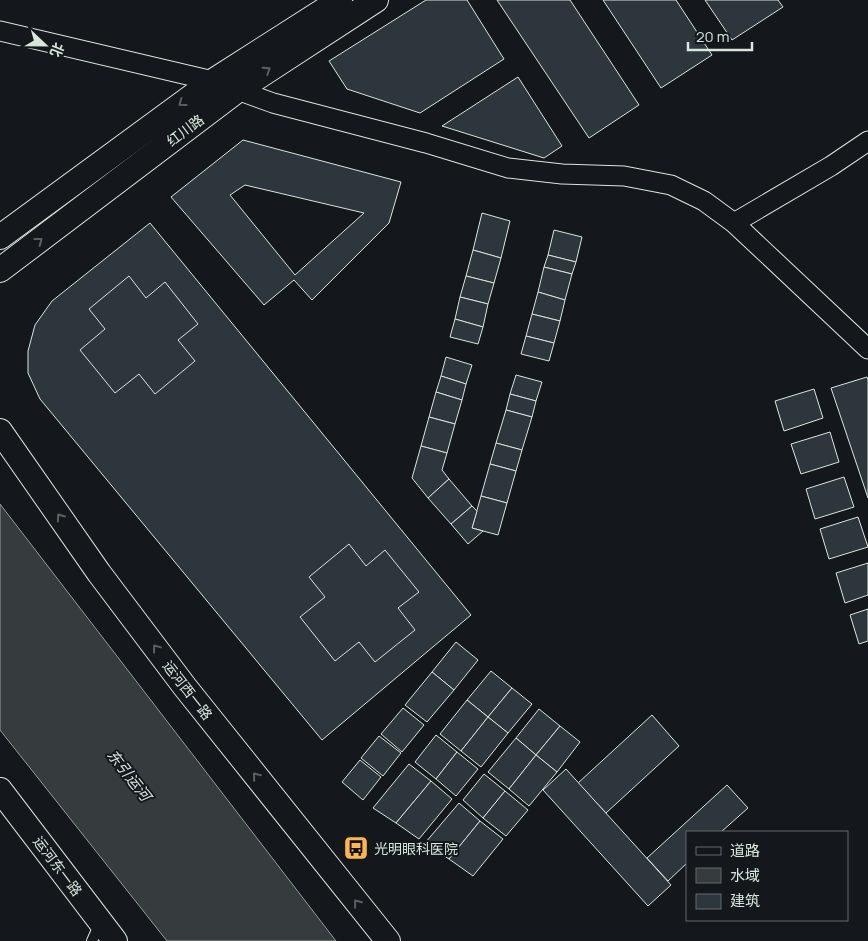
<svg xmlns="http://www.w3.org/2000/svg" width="868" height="941" font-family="Manrope,'Noto Sans SC',sans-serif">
  <rect width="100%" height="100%" fill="#14181c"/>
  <path fill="#363b3e" stroke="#939e99" d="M0,504L336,941H167L0,730Z"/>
  <g fill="#2c363c" stroke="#d8e6dc" fill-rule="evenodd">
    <path d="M426,0H467L504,59L420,113L347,89L329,61Z"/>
    <path d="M497,0H570L639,105L589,138Z"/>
    <path d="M603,0H676L712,55L661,88Z"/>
    <path d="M705,0H778L783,7L732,40Z"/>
    <path d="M518,77L562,146L544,158L442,126Z"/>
    <path d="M243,140L401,182L389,223L312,300L294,280L264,305L171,197ZM245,185L364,213L295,275L230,195Z"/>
    <path d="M482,213L510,221L501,258L473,250Z"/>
    <path d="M150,223L471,615L322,740L40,399L28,373V351L35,325L52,301Z"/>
    <path d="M554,230L582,237L576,262L548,255Z"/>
    <path d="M473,250L501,258L494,283L466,276Z"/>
    <path d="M548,255L576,262L572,274L544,267Z"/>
    <path d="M544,267L572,274L565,300L538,292Z"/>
    <path d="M129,276L146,298L165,282L198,324L178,340L195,361L155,394L139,374L115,393L80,350L105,329L89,309Z"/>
    <path d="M466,276L494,283L488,304L460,297Z"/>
    <path d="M538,292L565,300L560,321L532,314Z"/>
    <path d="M460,297L488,304L483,327L455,319Z"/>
    <path d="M532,314L560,321L554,343L526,336Z"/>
    <path d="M455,319L483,327L478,344L450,337Z"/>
    <path d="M526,336L554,343L549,361L521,354Z"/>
    <path d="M446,357L472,365L466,384L441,376Z"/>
    <path d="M516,375L542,382L536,401L510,394Z"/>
    <path d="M441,376L466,384L462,400L436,392Z"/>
    <path d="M867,377L868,380V498L831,388Z"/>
    <path d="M814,389L823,418L784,431L775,401Z"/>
    <path d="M436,392L462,400L455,424L429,417Z"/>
    <path d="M510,394L536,401L532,417L506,410Z"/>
    <path d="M506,410L532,417L522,450L496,443Z"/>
    <path d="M429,417L455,424L447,453L421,446Z"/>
    <path d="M830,432L839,462L801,474L791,444Z"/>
    <path d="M496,443L522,450L516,471L490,464Z"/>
    <path d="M421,446L447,453L442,470L449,479L428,498L412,478Z"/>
    <path d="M490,464L516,471L507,503L481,496Z"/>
    <path d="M844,477L854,507L815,519L806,489Z"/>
    <path d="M449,479L472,506L451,524L428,498Z"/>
    <path d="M481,496L507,503L498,535L472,528Z"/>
    <path d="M472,506L477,511L472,528L483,531L468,544L451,524Z"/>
    <path d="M858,517L868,547L829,559L820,529Z"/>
    <path d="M349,544L366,566L385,550L419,592L398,608L415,630L375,662L359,642L335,661L300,617L325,597L309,577Z"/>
    <path d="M868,563V595L845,603L836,573Z"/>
    <path d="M868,609V641L859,644L850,615Z"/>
    <path d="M456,642L478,660L454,690L432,672Z"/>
    <path d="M491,671L512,688L488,717L467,700Z"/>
    <path d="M432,672L454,690L427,722L405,705Z"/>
    <path d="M512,688L532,704L508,733L488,717Z"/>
    <path d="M467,700L488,717L461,751L440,734Z"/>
    <path d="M403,708L424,725L402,752L381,734Z"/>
    <path d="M539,709L560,726L536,755L516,738Z"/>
    <path d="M652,715L679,746L606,813L578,783Z"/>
    <path d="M488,717L508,733L481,767L461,751Z"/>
    <path d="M560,726L580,742L557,772L536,755Z"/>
    <path d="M436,735L457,752L436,779L415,762Z"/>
    <path d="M379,736L401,753L383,776L361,758Z"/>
    <path d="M516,738L536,755L509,789L488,772Z"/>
    <path d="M457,752L478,769L456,796L436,779Z"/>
    <path d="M536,755L557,772L529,806L509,789Z"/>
    <path d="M360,760L381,777L363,800L342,782Z"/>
    <path d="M409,764L431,781L396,823L373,808Z"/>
    <path d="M566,769L671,885L648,906L543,790Z"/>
    <path d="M484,774L505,791L483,818L463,800Z"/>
    <path d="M431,781L452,799L419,839L396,823Z"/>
    <path d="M727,785L748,808L721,832H687V863L668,881L647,858Z"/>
    <path d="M505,791L528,810L506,836L483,818Z"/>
    <path d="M459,803L480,821L449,859L425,843Z"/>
    <path d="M480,821L503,839L473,876L449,859Z"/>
  </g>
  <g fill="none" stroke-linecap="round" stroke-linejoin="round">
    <defs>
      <path id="service" d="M92,941L100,923"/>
      <g id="minor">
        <path d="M0,31L213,81L273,103L426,143L508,168L562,174L624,176L671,185L704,201L734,223L868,349"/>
        <path d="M734,223L831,166L868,141"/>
      </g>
      <g id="tertiary">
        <path d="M0,237L213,81L340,0"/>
        <path d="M0,270L238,90L376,0"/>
        <path d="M0,431L99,573L185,687L388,941"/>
        <path d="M0,790L115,941"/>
      </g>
    </defs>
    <use href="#service" stroke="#d8e6dc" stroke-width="12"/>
    <use href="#minor" stroke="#d8e6dc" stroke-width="21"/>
    <use href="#tertiary" stroke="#d8e6dc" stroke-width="26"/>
    <use href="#service" stroke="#14181c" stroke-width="10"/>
    <use href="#minor" stroke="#14181c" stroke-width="19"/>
    <use href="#tertiary" stroke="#14181c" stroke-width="24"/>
  </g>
  <defs><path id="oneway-chevron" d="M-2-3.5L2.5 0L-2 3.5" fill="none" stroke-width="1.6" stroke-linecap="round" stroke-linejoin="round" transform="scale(1.25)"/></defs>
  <g stroke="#59605f">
    <use href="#oneway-chevron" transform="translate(267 70) rotate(-33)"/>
    <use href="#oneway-chevron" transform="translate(182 103) rotate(144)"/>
    <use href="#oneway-chevron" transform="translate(39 241) rotate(-37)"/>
    <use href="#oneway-chevron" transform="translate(60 517) rotate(-125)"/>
    <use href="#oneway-chevron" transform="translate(156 648) rotate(-127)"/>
    <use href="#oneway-chevron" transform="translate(256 776) rotate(-129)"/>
    <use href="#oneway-chevron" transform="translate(357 903) rotate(-128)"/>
  </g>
  <defs>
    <symbol id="bus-square" viewBox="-11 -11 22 22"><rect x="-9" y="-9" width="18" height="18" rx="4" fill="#ffb74d" stroke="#14181c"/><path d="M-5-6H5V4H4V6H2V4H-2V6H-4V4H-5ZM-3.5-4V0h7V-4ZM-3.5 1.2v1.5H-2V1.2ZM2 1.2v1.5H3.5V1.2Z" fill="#111"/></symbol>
  </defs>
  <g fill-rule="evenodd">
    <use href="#bus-square" x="342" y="834" width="28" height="28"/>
  </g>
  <g text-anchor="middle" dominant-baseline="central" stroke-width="4" stroke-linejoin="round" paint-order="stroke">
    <g font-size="14" fill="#d8e6dc" stroke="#14181c">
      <text transform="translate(185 130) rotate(-37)">红川路</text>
      <text transform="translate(188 690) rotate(52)">运河西一路</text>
      <text transform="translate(58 866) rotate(53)">运河东一路</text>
    </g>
    <g font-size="14" fill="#d8e6dc" stroke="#14181c" text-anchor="start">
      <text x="374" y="848">光明眼科医院</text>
    </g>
    <g font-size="15" font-style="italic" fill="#d8e6dc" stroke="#14181c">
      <text transform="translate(129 775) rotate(52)">东引运河</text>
    </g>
  </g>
  <rect x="686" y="831" width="162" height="90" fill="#14181c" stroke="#626a69"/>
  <rect x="696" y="847" width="25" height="8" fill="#14181c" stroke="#626a69"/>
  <text x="730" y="856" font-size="15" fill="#d8e6dc">道路</text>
  <rect x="696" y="868" width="25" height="15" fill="#363b3e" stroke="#626a69"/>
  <text x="730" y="881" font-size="15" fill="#d8e6dc">水域</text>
  <rect x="696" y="894" width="25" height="15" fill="#2c363c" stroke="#626a69"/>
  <text x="730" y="906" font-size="15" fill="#d8e6dc">建筑</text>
  <g transform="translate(45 45) rotate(112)" stroke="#14181c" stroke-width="4" paint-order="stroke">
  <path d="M0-4L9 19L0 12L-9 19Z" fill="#d8e6dc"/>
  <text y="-8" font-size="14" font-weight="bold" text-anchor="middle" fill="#d8e6dc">北</text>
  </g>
  <path d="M688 42v8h64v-8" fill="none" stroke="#d8e6dc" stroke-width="2.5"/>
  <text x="696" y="42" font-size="15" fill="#d8e6dc" stroke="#14181c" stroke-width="4" paint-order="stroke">20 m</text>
</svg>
